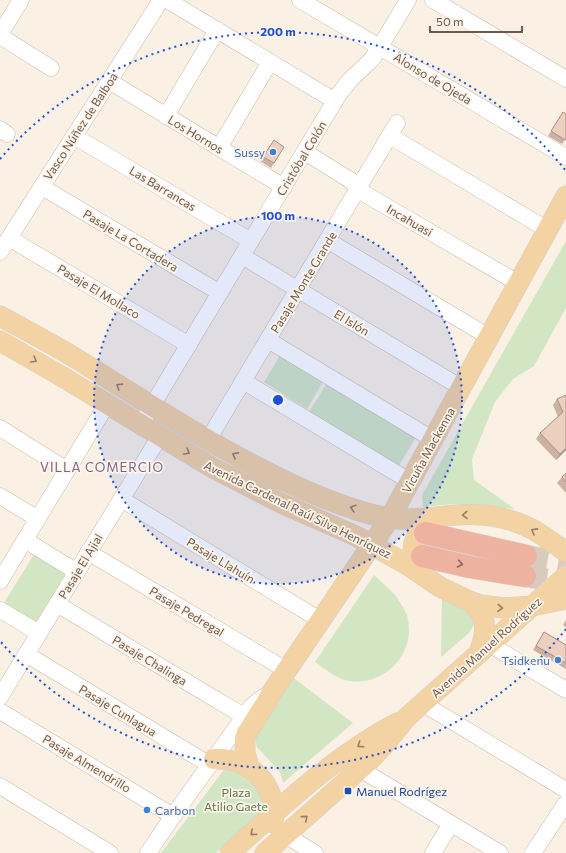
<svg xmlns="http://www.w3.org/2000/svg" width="566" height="853" font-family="Commissioner,sans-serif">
  <rect width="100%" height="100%" fill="#faf1e4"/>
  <g fill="#d3e6c4">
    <path d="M566,241V308L534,366L513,379L495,402L472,459L474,480L515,509L453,504L423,507L422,495Z"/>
    <path d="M281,354L324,380L307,409L264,382Z"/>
    <path d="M328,381L418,434L398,467L308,414Z"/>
    <path d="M36,551L68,570L36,622L4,603Z"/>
    <path d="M374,575C381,582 390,589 396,596C400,602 404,609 407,615C408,620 409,625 409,630C409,661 380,686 349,681C336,679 326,669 315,662Z"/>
    <path d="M442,598L473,614L474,625L469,633L441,657Z"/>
    <path d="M291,676L353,723L283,783L280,772L257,747L254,735Z"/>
    <path d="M226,767L247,774L266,799L261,812L216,853H161Z"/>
  </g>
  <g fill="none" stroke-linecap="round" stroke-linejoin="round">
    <g stroke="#d8cbbe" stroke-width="22" stroke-dasharray="22 11" stroke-linecap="butt">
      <path d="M526,556L566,563"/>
      <path d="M525,576L566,583"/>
    </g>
    <defs>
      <g id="minor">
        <path d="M167,0L335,101"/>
        <path d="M300,0L566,157"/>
        <path d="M433,0L566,79"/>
        <path d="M0,34L21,0"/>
        <path d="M0,36L51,68"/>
        <path d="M109,81L284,187"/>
        <path d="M166,116L217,30"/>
        <path d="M0,129L7,134"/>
        <path d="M74,136L251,241"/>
        <path d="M390,136L548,230"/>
        <path d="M219,148L270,62"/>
        <path d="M305,152L350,180L365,194L518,283"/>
        <path d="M42,187L220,293"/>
        <path d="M9,238L189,345"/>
        <path d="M327,240L489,337"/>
        <path d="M0,252L161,0"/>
        <path d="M242,256L462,388"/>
        <path d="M268,340L434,440"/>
        <path d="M243,381L411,482"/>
        <path d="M141,424L339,94L350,80L372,59L380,47L408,0"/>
        <path d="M0,428L67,470"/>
        <path d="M208,440L397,123"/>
        <path d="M0,496L38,519"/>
        <path d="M121,499L320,620"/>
        <path d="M25,540L77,572"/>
        <path d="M88,552L286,670"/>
        <path d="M0,581L107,404"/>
        <path d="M57,604L205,693L244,716"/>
        <path d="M0,610L39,633"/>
        <path d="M489,644L566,690"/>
        <path d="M26,654L210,765"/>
        <path d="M0,697L160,436"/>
        <path d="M422,703L566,790"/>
        <path d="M0,711L173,816"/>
        <path d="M360,769L500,853"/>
        <path d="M0,786L110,853"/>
        <path d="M285,835L315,853"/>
        <path d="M148,853L173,816L251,707L259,700L270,693"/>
        <path d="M433,853L451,824"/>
        <path d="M533,853L566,803"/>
      </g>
      <g id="major">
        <path d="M0,316C26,330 52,344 77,359C125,389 173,420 222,448C256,467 290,485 326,499C347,507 368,515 390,518C412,521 434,517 456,515C481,513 509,517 532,529C544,536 555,544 566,552"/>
        <path d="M0,341L61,376L213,468L283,504L356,536L406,564L440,587L469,601L481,605L504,608L532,606L566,599"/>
        <path d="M420,573C407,551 413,533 432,518"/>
        <path d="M469,601C489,615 487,632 479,653"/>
        <path d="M214,759C251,757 279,787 273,823"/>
        <path d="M249,767L245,752V739L247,733L266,703L272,692L390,518L566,196"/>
        <path d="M230,853C282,806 334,756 397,723"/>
        <path d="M265,853L369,761L385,744L406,718L566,576"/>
      </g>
      <g id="highway">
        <path d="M425,533L526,556"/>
        <path d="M422,556L470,567L525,576"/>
      </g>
    </defs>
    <use href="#minor" stroke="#cab8ac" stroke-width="17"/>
    <use href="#major" stroke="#d7d0cd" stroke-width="21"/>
    <use href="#highway" stroke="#d7d0cd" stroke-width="23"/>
    <use href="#minor" stroke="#fff" stroke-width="16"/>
    <use href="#major" stroke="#f3d2a3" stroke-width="20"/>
    <use href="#highway" stroke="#eeb2a1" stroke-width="22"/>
  </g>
  <g fill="#ccb2a4">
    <path d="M563,112L566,138L562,144L548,136Z"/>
    <path d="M274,140L284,147L271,168L260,161Z"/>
    <path d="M566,395V450L556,460L536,439L540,433L558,417L553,405L557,399Z"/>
    <path d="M566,473V493L557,483L562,477Z"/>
    <path d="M566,620V627L563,625Z"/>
    <path d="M544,632L566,645V669L533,650Z"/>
  </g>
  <path fill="#a69186" d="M566,448V450L556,460L560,454Z"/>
  <g fill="#edcfbf" stroke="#a69186">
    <path d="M563,112L566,114V138L565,140L551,131Z"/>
    <path d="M274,140L284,147L274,163L263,157Z"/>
    <path d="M566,395V448L560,454L540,433L563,412L557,399Z"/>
    <path d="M566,473V482L562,477Z"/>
    <path d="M544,632L566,645V663L536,646Z"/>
  </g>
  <defs><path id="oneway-chevron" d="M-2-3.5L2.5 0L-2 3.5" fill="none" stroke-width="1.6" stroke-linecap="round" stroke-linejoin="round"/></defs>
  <g stroke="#977d66">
    <use href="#oneway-chevron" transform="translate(34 360) rotate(30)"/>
    <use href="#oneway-chevron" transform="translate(119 386) rotate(-148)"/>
    <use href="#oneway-chevron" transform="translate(187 452) rotate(31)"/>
    <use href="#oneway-chevron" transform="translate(235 455) rotate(-151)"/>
    <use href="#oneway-chevron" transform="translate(353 508) rotate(-163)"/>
    <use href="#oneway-chevron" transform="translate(465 515) rotate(178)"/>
    <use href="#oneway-chevron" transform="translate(534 531) rotate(-151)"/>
    <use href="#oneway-chevron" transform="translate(500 608) rotate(3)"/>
    <use href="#oneway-chevron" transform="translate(360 745) rotate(146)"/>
    <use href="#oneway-chevron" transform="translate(305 818) rotate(-41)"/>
    <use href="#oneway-chevron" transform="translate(253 833) rotate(138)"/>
  </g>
  <use stroke="#896a5d" href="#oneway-chevron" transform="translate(460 564) rotate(12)"/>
  <circle cx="278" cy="400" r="184" fill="#1d4ed8" fill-opacity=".12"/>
  <g fill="none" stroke="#1d4ed8" stroke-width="2" stroke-dasharray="2 4">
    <circle cx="278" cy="400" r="184"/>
    <path d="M566 629A368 368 0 0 1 0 641M0 159A368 368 0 0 1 566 171"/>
  </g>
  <g fill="#3f7fe0" stroke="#fdf5ea" stroke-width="1.5">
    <circle cx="273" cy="152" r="4"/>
    <circle cx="558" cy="660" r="4"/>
    <circle cx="147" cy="810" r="4"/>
  </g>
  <rect fill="#1a4fb4" stroke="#fdf5ea" stroke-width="1.5" x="344" y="787" width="8" height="8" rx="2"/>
  <g text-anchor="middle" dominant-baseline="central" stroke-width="3.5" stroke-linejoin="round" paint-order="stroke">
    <g font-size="12" fill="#70584c" stroke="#fdf5ea">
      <text transform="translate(433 78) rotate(31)">Alonso de Ojeda</text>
      <text transform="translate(80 126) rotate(-57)">Vasco Núñez de Balboa</text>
      <text transform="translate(196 134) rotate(31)">Los Hornos</text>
      <text transform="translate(301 158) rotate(-59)">Cristóbal Colón</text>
      <text transform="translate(163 188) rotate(31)">Las Barrancas</text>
      <text transform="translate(410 220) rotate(30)">Incahuasi</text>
      <text transform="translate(131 240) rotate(31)">Pasaje La Cortadera</text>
      <text transform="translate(303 282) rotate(-59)">Pasaje Monte Grande</text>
      <text transform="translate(99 291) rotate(31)">Pasaje El Mollaco</text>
      <text transform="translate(352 322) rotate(31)">El Islón</text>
      <text transform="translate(428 450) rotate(-61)">Vicuña Mackenna</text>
      <text transform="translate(298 509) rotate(26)">Avenida Cardenal Raúl Silva Henríquez</text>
      <text transform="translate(221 560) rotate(31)">Pasaje Llahuín</text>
      <text transform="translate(80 566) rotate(-59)">Pasaje El Ajial</text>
      <text transform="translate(187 611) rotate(31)">Pasaje Pedregal</text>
      <text transform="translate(486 647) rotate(-42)">Avenida Manuel Rodríguez</text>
      <text transform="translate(150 660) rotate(31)">Pasaje Chalinga</text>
      <text transform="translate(118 710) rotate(31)">Pasaje Cunlagua</text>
      <text transform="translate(87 763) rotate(31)">Pasaje Almendrillo</text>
    </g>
    <g font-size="12" fill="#366cbe" stroke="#fdf5ea" text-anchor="end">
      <text x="265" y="152">Sussy</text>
      <text x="550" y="660">Tsidkenu</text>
      <text x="155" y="810" text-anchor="start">Carbon</text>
    </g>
    <g font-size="12" fill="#164399" stroke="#fdf5ea" text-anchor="start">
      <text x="356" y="791">Manuel Rodrígez</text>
    </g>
    <g font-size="12" fill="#597a48" stroke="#fdf5ea">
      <text x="236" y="792">Plaza<tspan x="236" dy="14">Atilio Gaete</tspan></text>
    </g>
    <g font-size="13" letter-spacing="1" fill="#7d648c" stroke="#fdf5ea">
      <text x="102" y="467">VILLA COMERCIO</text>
    </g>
  </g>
  <circle cx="278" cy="400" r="6" fill="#1d4ed8" stroke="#fdf5ea" stroke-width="2"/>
  <g font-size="12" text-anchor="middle" font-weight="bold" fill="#1d4ed8" stroke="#fdf5ea" stroke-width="3.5" stroke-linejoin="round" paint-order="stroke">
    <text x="278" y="36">200 m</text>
    <text x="278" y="220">100 m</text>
  </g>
  <path d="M430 26v6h92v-6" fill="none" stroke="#70584c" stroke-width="2"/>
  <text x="436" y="26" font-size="12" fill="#70584c" stroke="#fdf5ea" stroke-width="3" paint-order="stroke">50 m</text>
</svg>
